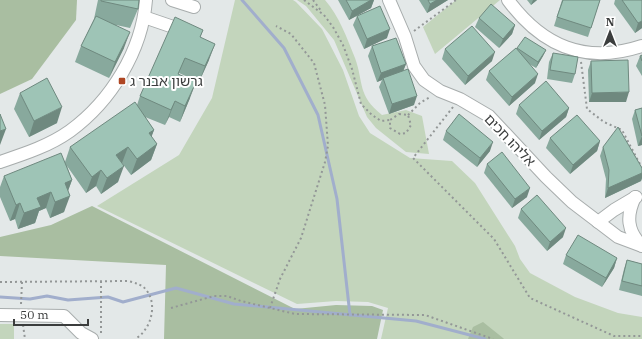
<svg xmlns="http://www.w3.org/2000/svg" width="642" height="339" font-family="'IBM Plex Serif','Noto Sans Hebrew',serif">
  <rect width="100%" height="100%" fill="#e3e8e8"/>
  <g fill="#c3d5bc">
    <path d="M235,0H293L296,2L322,29L343,70L359,116L370,133L410,158L452,161L475,183L515,246L520,259L530,273L575,297L618,313L642,317V339H381L388,308L368,302L336,301L297,304L97,206L179,155L212,98Z"/>
    <path d="M297,0H325C339,16 347,38 355,58C364,83 357,95 382,115L406,110L422,116L429,154L406,152L376,128L367,117L334,40L306,6Z"/>
    <path d="M456,0H500L435,54L423,27Z"/>
    <rect x="0" y="324" width="14" height="15"/>
  </g>
  <g fill="#a9bea1">
    <path d="M0,0H77L76,20L32,79L0,94Z"/>
    <path d="M92,206L295,309L336,305L372,306L383,310L377,339H164L166,265L0,256V237L51,225Z"/>
    <path d="M483,322L503,338L504,339H468L473,327Z"/>
  </g>
  <g fill="none" stroke-linecap="round" stroke-linejoin="round">
    <g stroke="#a1aecc" stroke-width="3">
      <path d="M242,0L284,48L318,115L337,199L350,315"/>
      <path d="M0,297L30,299L47,296L68,300L108,297L123,302L176,288L234,304L416,321L485,339"/>
    </g>
    <defs>
      <g id="minor">
        <path d="M172,0L194,7"/>
        <path d="M389,0L405,37L414,66L424,80L440,91L460,99L489,116L546,177L572,202L618,237L642,246"/>
        <path d="M508,0C542,46 585,65 642,46"/>
        <path d="M144,17L185,31"/>
        <path d="M0,162C24,154 49,146 70,131C111,101 142,51 146,0"/>
        <path d="M635,197C626,216 627,231 642,246"/>
        <path d="M598,222L614,210L636,197"/>
        <path d="M0,315L64,316L81,333L92,339"/>
      </g>
    </defs>
    <use href="#minor" stroke="#a8adad" stroke-width="14"/>
    <g stroke="#939797" stroke-width="2" stroke-dasharray="2 3" stroke-linecap="butt">
      <path d="M304,0L324,15L333,27L343,45L352,69L361,104L372,115L381,121L390,120"/>
      <path d="M313,0L322,12"/>
      <path d="M414,31L456,0"/>
      <path d="M581,62L587,109L604,122L622,130L642,168"/>
      <path d="M453,107L413,158L494,239L530,298L614,336H642"/>
      <path d="M399,114L408,115L411,125L406,133L400,134L390,128V120Z"/>
      <path d="M408,115L420,103L430,97"/>
      <path d="M101,281V334"/>
      <path d="M0,282L128,281C136,283 143,285 147,291C158,306 150,331 135,339"/>
      <path d="M21,304L22,282"/>
      <path d="M171,308L214,296H227L241,301L295,314L425,315L493,339"/>
      <path d="M270,308L280,279L301,238L325,162L328,146L325,105L314,63L291,34L276,26"/>
      <path d="M23,325L25,339"/>
    </g>
    <use href="#minor" stroke="#fff" stroke-width="12"/>
  </g>
  <g fill="#88a99d">
    <path d="M98,0H139L138,9L130,28L116,25L124,48L109,78L75,62L81,46L94,19Z"/>
    <path d="M338,0H374L371,8L349,20Z"/>
    <path d="M419,0H448L427,13Z"/>
    <path d="M527,0H537L531,5Z"/>
    <path d="M562,0H600L588,37L554,26Z"/>
    <path d="M615,0H642V28L635,33L614,4Z"/>
    <path d="M357,16L387,38L364,49L353,25Z"/>
    <path d="M479,18L515,25L512,34L499,48L475,27Z"/>
    <path d="M203,30L200,38L209,60L199,82L179,73V74L190,98L180,122L169,117L165,125L145,117L154,130L151,137L157,144L151,160L131,175L122,163L118,182L101,194L96,186L86,193L67,166L72,180L68,191L64,212L50,218L46,208L39,211L35,223L18,229L15,219L10,221L0,197V187L4,176L65,162L70,147L137,105L140,96Z"/>
    <path d="M372,46L406,64L403,71L414,105L389,114L379,87L382,80L377,82L368,56Z"/>
    <path d="M517,48L546,50L543,56L536,68L529,64L535,83L509,106L486,80L489,71L517,49Z"/>
    <path d="M445,49L492,61L465,85L442,59Z"/>
    <path d="M553,53L575,74L572,83L547,79L549,62Z"/>
    <path d="M642,55V76L636,66L640,56Z"/>
    <path d="M591,61L626,102H589L588,70Z"/>
    <path d="M20,93L57,123L29,137L14,109Z"/>
    <path d="M519,105L569,108L566,117L539,140L516,114Z"/>
    <path d="M642,108V145L638,146L632,119L635,110Z"/>
    <path d="M446,131L490,151L477,167L443,140Z"/>
    <path d="M550,138L600,141L597,151L570,174L546,148Z"/>
    <path d="M603,147L642,168V178L641,181L605,198L606,179L600,156Z"/>
    <path d="M487,164L527,197L512,208L484,173Z"/>
    <path d="M521,209L563,237L547,251L518,218Z"/>
    <path d="M566,255L617,258L614,268L602,287L563,264Z"/>
    <path d="M627,260L642,264V296L619,290L624,269Z"/>
  </g>
  <g fill="#6f897f">
    <path d="M371,0H374L371,8L349,20L352,11Z"/>
    <path d="M437,0H448L427,13L430,4Z"/>
    <path d="M533,0H537L531,5Z"/>
    <path d="M642,21V28L635,33L638,23Z"/>
    <path d="M515,25L512,34L499,48L503,39Z"/>
    <path d="M390,29L387,38L364,49L367,39Z"/>
    <path d="M130,32L124,48L109,78L115,62Z"/>
    <path d="M215,44L209,60L199,82L205,66Z"/>
    <path d="M546,50L543,56L536,68L538,62Z"/>
    <path d="M495,52L492,61L465,85L468,76Z"/>
    <path d="M406,64L402,74L383,78L382,80L377,82L381,73Z"/>
    <path d="M538,74L535,83L509,106L512,97Z"/>
    <path d="M196,82L190,98L180,122L185,106Z"/>
    <path d="M629,92L626,102H589L592,93Z"/>
    <path d="M417,96L414,105L389,114L392,104Z"/>
    <path d="M175,101L169,117L165,125L171,110Z"/>
    <path d="M62,107L57,123L29,137L34,121Z"/>
    <path d="M569,108L566,117L539,140L542,131Z"/>
    <path d="M6,129L0,145V131Z"/>
    <path d="M154,130L148,146L149,133Z"/>
    <path d="M642,136V145L638,146Z"/>
    <path d="M600,141L597,151L570,174L573,165Z"/>
    <path d="M493,142L490,151L477,167L480,158Z"/>
    <path d="M157,144L151,160L131,175L137,159Z"/>
    <path d="M128,147L122,163L116,155Z"/>
    <path d="M124,166L118,182L101,194L107,178Z"/>
    <path d="M101,170L96,186L86,193L92,177Z"/>
    <path d="M642,173V178L641,181L605,198L608,188Z"/>
    <path d="M72,180L66,196L65,183Z"/>
    <path d="M530,188L527,197L512,208L515,199Z"/>
    <path d="M51,192L46,208L39,211L35,223L18,229L24,213L37,198Z"/>
    <path d="M70,196L64,212L50,218L55,202Z"/>
    <path d="M20,203L15,219L10,221L16,205Z"/>
    <path d="M566,228L563,237L547,251L550,242Z"/>
    <path d="M617,258L614,268L602,287L606,278Z"/>
  </g>
  <g fill="#9ec4b6" stroke="#6f897f">
    <path d="M101,0H139L138,9L101,1Z"/>
    <path d="M346,0H371L352,11Z"/>
    <path d="M428,0H437L430,4Z"/>
    <path d="M563,0H600L591,28L557,17Z"/>
    <path d="M622,0H642V21L638,23Z"/>
    <path d="M491,4L515,25L503,39L479,18Z"/>
    <path d="M380,6L390,29L367,39L357,16Z"/>
    <path d="M96,16L130,32L115,62L81,46Z"/>
    <path d="M175,17L203,30L200,37L215,44L205,66L185,58L178,74L196,82L185,106L175,101L171,110L140,96Z"/>
    <path d="M472,26L495,52L468,76L445,49Z"/>
    <path d="M525,37L546,50L538,62L517,48Z"/>
    <path d="M396,38L406,64L381,73L372,46Z"/>
    <path d="M516,48L538,74L512,97L489,71Z"/>
    <path d="M553,53L578,57L575,74L550,70Z"/>
    <path d="M642,55V61L640,56Z"/>
    <path d="M628,60L629,92L592,93L591,61Z"/>
    <path d="M408,69L417,96L392,104L383,78Z"/>
    <path d="M47,78L62,107L34,121L20,93Z"/>
    <path d="M546,81L569,108L542,131L519,105Z"/>
    <path d="M135,102L154,130L149,133L157,144L137,159L128,147L116,155L124,166L107,178L101,170L92,177L70,147Z"/>
    <path d="M642,108V136L635,110Z"/>
    <path d="M0,114L6,129L0,131Z"/>
    <path d="M459,114L493,142L480,158L446,131Z"/>
    <path d="M577,115L600,141L573,165L550,138Z"/>
    <path d="M618,127L642,168V173L608,188L609,170L603,147Z"/>
    <path d="M502,152L530,188L515,199L487,164Z"/>
    <path d="M61,153L72,180L65,183L70,196L55,202L51,192L37,198L41,207L24,213L20,203L16,205L4,176Z"/>
    <path d="M537,195L566,228L550,242L521,209Z"/>
    <path d="M578,235L617,258L606,278L566,255Z"/>
    <path d="M627,260L642,264V286L622,281Z"/>
  </g>
  <rect fill="#ae4623" stroke="#fff" stroke-width="1.5" x="118" y="77" width="8" height="8" rx="2"/>
  <g text-anchor="middle" dominant-baseline="central" stroke-width="4" stroke-linejoin="round" paint-order="stroke">
    <g font-size="14" fill="#3b3d3d" stroke="#fff" text-anchor="start">
      <text x="130" y="81">גרשון אבנר ג</text>
    </g>
    <g font-size="14" fill="#3b3d3d" stroke="#fff">
      <text transform="translate(510 140) rotate(46)">אליהו חכים</text>
    </g>
  </g>
  <g transform="translate(610 32)" stroke="#ffffff" stroke-width="3" paint-order="stroke">
  <path d="M0-3L7 15L0 10L-7 15Z" fill="#3b3d3d"/>
  <text y="-6" font-size="11" font-weight="bold" text-anchor="middle" fill="#3b3d3d">N</text>
  </g>
  <path d="M14 319v6h74v-6" fill="none" stroke="#3b3d3d" stroke-width="2"/>
  <text x="20" y="319" font-size="12" fill="#3b3d3d" stroke="#ffffff" stroke-width="3" paint-order="stroke">50 m</text>
</svg>
